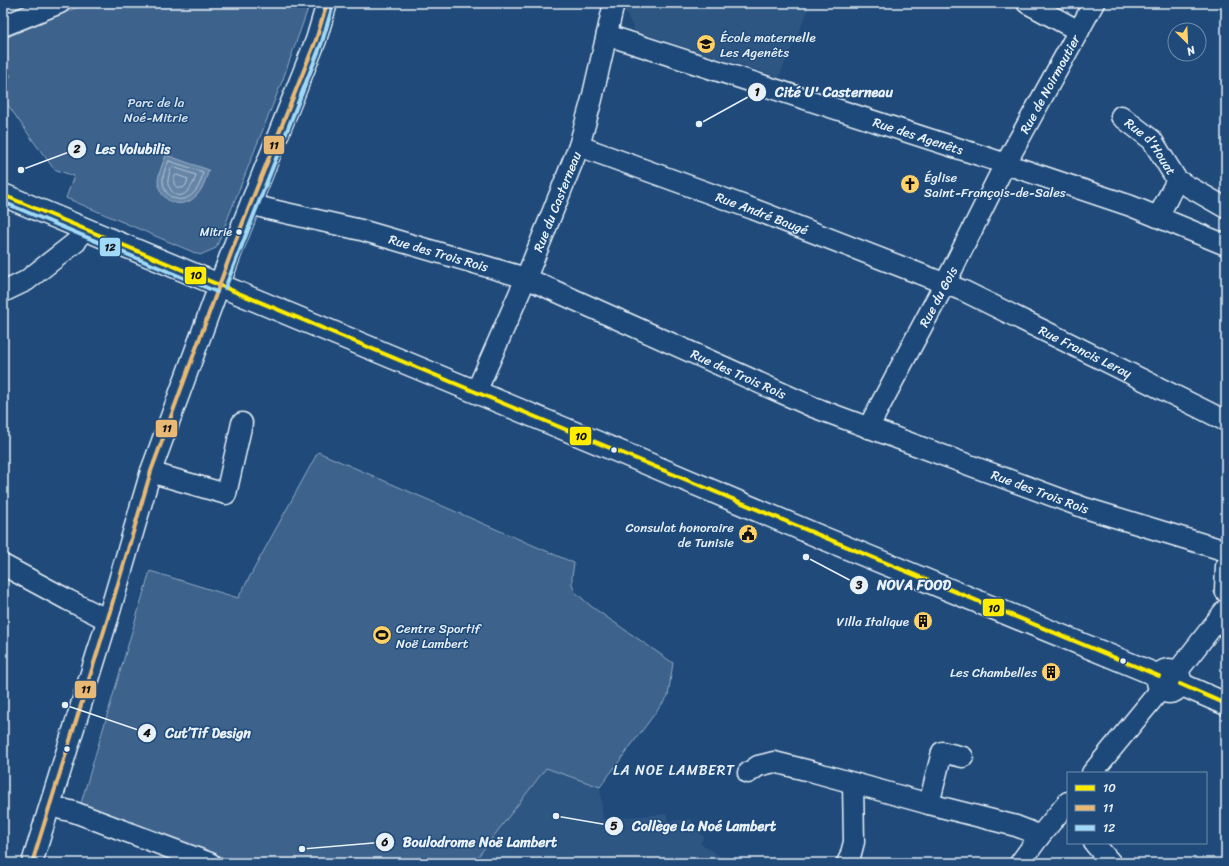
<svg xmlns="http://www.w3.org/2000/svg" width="1229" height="866" font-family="Sriracha,sans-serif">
  <rect width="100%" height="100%" fill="#1f4a7a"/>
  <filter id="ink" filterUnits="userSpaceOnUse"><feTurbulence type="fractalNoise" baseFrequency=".025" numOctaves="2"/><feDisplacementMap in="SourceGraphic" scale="8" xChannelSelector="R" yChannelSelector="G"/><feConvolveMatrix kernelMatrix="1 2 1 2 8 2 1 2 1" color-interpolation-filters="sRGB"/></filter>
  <g filter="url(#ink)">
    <g fill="#2e5683">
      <path d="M627,3H811L779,77L635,31L625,12Z"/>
      <path d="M546,768L600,787L603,819L667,814L668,821L691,819L698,831L704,837L700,843L730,863H473Z"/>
    </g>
    <g fill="#3c628c" stroke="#92aac2">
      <path d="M87,3H310L283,79L216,248L200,255L66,198L74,176L54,169L34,142L3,98V81L11,76L3,65V39Z"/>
      <path d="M318,452L574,563L572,577V584L575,592L592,607L673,663L668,696L600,787L546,768L473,863H237L81,803L150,571L238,598Z"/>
    </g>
    <path fill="#6685a7" stroke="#9ab0c7" d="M166,155L209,170C206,178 203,189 197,195C183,211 160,203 158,182C158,174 163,163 166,155Z"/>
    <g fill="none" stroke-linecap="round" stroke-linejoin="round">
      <g stroke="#b4c6d8" stroke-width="1">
        <path d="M169,161L203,172C195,219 146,199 169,161Z"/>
        <path d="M173,167L196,175C194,186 181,205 171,190C169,187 167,184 168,181C168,177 170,172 171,168Z"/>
        <path d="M177,175L188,179L186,185L183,188H178C173,185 173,180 175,176Z"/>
      </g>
      <defs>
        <g id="minor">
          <path d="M1027,3L1079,31"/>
          <path d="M3,26L60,3"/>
          <path id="s1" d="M607,35L988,158L1131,206L1226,245"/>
          <path id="s2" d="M1121,116L1152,140L1177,180L1226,208"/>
          <path id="s3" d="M579,146L753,209L964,291L1226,421"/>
          <path id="s4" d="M251,204L268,209L361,230L526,278L813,407L1085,508L1226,551"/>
          <path d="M1158,217L1177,180"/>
          <path d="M3,292L26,281L76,242L83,229"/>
          <path id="s5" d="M476,392L526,278L579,146L592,99L614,3"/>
          <path id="s6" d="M868,428L952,270L1000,174L1094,3"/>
          <path d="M151,471L160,475L226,494L242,423"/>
          <path d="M3,565L68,600L100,616L108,618"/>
          <path d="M1226,566L1225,590L1226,592"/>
          <path d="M1177,672L1226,609"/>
          <path d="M748,773L758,766L774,762L814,772L929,804L1016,826L1029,831L1039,837"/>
          <path d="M1092,773L1161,689"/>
          <path d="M929,804L942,752L963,757"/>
          <path d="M50,806L74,812L210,863"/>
          <path d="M1094,843L1111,863"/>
          <path d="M32,863L108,618L151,471L234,245L316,40L327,3"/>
          <path d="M847,863L850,857L854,842L853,783"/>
          <path d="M1020,863L1039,837L1068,802"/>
        </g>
        <g id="major">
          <path d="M3,195L632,457L823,538L1159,676"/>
          <circle cx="1169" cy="681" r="11"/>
          <path d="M1180,684L1226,704"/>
        </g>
      </defs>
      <use href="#minor" stroke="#e8f1f8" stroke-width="23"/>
      <use href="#major" stroke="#e8f1f8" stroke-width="25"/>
      <use href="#minor" stroke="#1f4a7a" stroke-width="20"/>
      <use href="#major" stroke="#1f4a7a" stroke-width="22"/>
      <defs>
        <g id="bus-1">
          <path d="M3,195C388,355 773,517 1159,676"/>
          <path d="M1180,684L1226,704"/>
        </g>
        <path id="bus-2" d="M32,863L108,618L151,471L234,245L316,40L327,3"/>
        <g id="bus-3">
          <path d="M3,202L217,292"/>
          <path d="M225,288L322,42L333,5"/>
        </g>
      </defs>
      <use href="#bus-1" stroke="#1f4a7a" stroke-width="7"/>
      <use href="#bus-2" stroke="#1f4a7a" stroke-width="7"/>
      <use href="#bus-3" stroke="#1f4a7a" stroke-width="7"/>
      <use href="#bus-1" stroke="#ffed00" stroke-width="4"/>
      <use href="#bus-2" stroke="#e8b975" stroke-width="4"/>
      <use href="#bus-3" stroke="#a1daf8" stroke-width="4"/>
    </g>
  </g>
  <defs>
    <symbol id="school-disc" viewBox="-11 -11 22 22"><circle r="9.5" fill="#ffd166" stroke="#1f4a7a"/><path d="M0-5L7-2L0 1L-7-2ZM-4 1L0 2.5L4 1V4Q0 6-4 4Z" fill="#111"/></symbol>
    <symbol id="church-disc" viewBox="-11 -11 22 22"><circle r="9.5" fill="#ffd166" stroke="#1f4a7a"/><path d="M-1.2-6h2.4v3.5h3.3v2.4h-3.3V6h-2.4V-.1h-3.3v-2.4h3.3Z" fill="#111"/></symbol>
    <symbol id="civic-disc" viewBox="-11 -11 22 22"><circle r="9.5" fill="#ffd166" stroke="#1f4a7a"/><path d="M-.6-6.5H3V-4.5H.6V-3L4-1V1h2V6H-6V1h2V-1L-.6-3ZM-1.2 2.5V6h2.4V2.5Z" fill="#111"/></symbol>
    <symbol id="building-disc" viewBox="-11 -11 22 22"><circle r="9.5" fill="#ffd166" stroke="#1f4a7a"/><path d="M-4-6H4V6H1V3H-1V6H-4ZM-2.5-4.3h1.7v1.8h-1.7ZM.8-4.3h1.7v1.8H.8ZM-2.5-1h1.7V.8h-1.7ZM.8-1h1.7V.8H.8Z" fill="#111"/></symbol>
    <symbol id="stadium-disc" viewBox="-11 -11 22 22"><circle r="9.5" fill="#ffd166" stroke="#1f4a7a"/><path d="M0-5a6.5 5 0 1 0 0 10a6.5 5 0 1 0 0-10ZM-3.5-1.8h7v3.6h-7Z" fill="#111"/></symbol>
  </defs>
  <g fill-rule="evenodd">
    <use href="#school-disc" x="695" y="33" width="22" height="22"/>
    <use href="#church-disc" x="899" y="173" width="22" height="22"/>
    <use href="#civic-disc" x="737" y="523" width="22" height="22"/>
    <use href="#building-disc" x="912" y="610" width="22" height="22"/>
    <use href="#stadium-disc" x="371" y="624" width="22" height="22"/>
    <use href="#building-disc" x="1040" y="661" width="22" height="22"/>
  </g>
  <g fill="#e8f1f8" stroke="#1f4a7a" stroke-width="1.5">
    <circle cx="239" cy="232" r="3.5"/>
    <circle cx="614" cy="450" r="3.5"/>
    <circle cx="1123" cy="661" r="3.5"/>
    <circle cx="67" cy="749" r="3.5"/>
  </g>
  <g text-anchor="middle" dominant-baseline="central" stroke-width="3" stroke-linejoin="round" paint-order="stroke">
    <g font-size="12" fill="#e8f1f8" stroke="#1f4a7a" text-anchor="end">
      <text x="232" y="232">Mitrie</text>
    </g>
    <g font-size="13" fill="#e8f1f8" stroke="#1f4a7a" text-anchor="start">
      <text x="720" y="37">École maternelle<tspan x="720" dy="15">Les Agenêts</tspan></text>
      <text x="924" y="177">Église<tspan x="924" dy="15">Saint-François-de-Sales</tspan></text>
      <text x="734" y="527" text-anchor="end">Consulat honoraire<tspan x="734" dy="15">de Tunisie</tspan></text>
      <text x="909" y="621" text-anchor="end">Villa Italique</text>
      <text x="396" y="628">Centre Sportif<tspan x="396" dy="15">Noë Lambert</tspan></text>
      <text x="1037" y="672" text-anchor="end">Les Chambelles</text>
    </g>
    <g font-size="13" fill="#e8f1f8" stroke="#1f4a7a">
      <text stroke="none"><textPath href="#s6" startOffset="389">Rue de Noirmoutier</textPath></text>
      <text stroke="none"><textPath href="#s1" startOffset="327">Rue des Agenêts</textPath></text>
      <text stroke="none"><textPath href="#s2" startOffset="43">Rue d'Houat</textPath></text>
      <text stroke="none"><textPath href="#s5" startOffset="207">Rue du Casterneau</textPath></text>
      <text stroke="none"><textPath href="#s3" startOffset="195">Rue André Baugé</textPath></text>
      <text stroke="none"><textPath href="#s4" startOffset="194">Rue des Trois Rois</textPath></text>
      <text stroke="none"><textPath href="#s6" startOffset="149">Rue du Gois</textPath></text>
      <text stroke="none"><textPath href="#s3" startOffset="547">Rue Francis Leray</textPath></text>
      <text stroke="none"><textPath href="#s4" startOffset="518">Rue des Trois Rois</textPath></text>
      <text stroke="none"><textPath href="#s4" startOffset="842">Rue des Trois Rois</textPath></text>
    </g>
    <g font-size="13" fill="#d7e3ed" stroke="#1f4a7a">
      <text x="156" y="102">Parc de la<tspan x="156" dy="15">Noé-Mitrie</tspan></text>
    </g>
    <g font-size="14" letter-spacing="1" fill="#e8f1f8" stroke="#1f4a7a">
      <text x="674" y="770">LA NOE LAMBERT</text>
    </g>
  </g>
  <path fill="none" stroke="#e8f1f8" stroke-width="1.5" d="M699 124L757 92M21 170L77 149M806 557L859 585M65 705L147 733M556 816L614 826M302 849L385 842"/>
  <g fill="#e8f1f8" stroke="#1f4a7a" stroke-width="1.5">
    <circle cx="699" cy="124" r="4"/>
    <circle cx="21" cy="170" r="4"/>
    <circle cx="806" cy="557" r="4"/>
    <circle cx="65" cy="705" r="4"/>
    <circle cx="556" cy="816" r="4"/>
    <circle cx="302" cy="849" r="4"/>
    <circle cx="757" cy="92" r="10"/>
    <circle cx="77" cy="149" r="10"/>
    <circle cx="859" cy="585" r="10"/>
    <circle cx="147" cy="733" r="10"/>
    <circle cx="614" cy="826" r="10"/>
    <circle cx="385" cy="842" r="10"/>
  </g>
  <g font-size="12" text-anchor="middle" font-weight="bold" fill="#111">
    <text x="757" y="96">1</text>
    <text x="77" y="153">2</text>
    <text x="859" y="589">3</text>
    <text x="147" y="737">4</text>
    <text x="614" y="830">5</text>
    <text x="385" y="846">6</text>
  </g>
  <g font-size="14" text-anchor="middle" font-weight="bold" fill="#e8f1f8" stroke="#1f4a7a" stroke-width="3" stroke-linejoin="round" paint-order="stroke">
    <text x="834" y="97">Cité U' Casterneau</text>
    <text x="133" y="154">Les Volubilis</text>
    <text x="914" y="590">NOVA FOOD</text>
    <text x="208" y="738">Cut’Tif Design</text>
    <text x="704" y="831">Collège La Noé Lambert</text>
    <text x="480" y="847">Boulodrome Noë Lambert</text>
  </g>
  <g stroke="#1f4a7a" stroke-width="1.5">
    <rect x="263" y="135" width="22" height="20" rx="4" fill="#e8b975"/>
    <rect x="99" y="237" width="22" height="20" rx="4" fill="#a1daf8"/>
    <rect x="184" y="266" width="23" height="19" rx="4" fill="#ffed00"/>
    <rect x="155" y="419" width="23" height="19" rx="4" fill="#e8b975"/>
    <rect x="569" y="426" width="23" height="20" rx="4" fill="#ffed00"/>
    <rect x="982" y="598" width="23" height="19" rx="4" fill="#ffed00"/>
    <rect x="74" y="680" width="23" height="19" rx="4" fill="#e8b975"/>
  </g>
  <g font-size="11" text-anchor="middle" font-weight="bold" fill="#111">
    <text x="274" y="149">11</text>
    <text x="110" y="251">12</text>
    <text x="196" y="279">10</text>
    <text x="167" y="432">11</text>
    <text x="581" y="440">10</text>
    <text x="994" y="612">10</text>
    <text x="86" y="693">11</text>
  </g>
  <rect width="1229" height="866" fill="none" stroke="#1f4a7a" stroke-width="16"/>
  <rect x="8" y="8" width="1213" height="850" fill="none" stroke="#e8f1f8" stroke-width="1.5" filter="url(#ink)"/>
  <rect x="1067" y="772" width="140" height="72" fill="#1f4a7a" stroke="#6f8dac"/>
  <rect x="1075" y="785" width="20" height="6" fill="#ffed00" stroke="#6f8dac"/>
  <text x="1103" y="792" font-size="12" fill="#e8f1f8">10</text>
  <rect x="1075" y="805" width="20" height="6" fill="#e8b975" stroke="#6f8dac"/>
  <text x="1103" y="812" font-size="12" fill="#e8f1f8">11</text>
  <rect x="1075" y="825" width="20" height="6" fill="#a1daf8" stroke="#6f8dac"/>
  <text x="1103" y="832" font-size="12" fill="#e8f1f8">12</text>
  <g transform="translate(1187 42) rotate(156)"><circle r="19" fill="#1f4a7a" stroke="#6f8dac"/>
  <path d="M0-3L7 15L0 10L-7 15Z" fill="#ffd166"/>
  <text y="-6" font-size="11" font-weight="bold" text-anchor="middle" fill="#e8f1f8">N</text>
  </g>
</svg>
